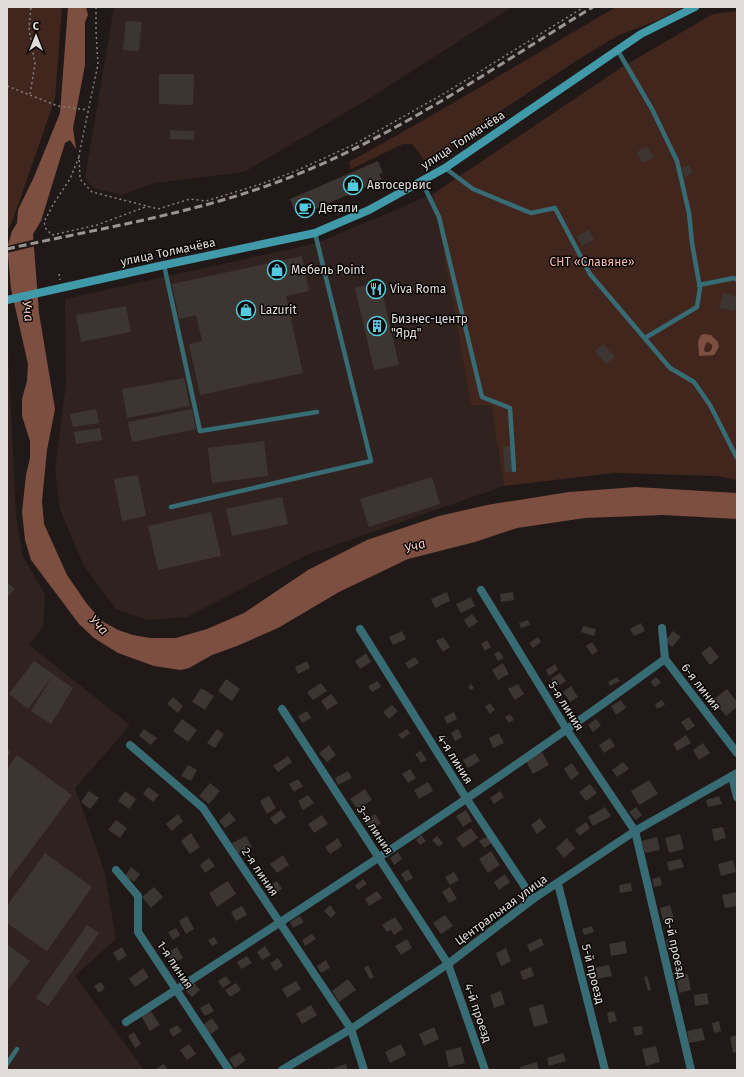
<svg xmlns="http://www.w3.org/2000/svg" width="744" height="1077" font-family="'Fira Sans',sans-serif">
  <rect width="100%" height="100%" fill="#211917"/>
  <g fill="#30231f">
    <path d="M114,7H512L370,98L244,172L154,183L122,195L93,188L85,178Z"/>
    <path d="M433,194L471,404L491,405L504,486L307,555L187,617L148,620L116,609L84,566L60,510L55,470L66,384L65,299L317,243Z"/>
    <path d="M7,326L16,516L23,557L45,595L43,627L29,645L130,725L75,788L104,870L116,939L75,976L144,1070H7Z"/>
  </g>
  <g fill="#41261e">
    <path d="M7,7H62L55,99L12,222L7,231Z"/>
    <path d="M616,7H684L661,19L619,35L579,59L481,124L428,165L412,144H403L351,169L349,162C439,113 527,59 616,7Z"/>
    <path d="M737,11V480L717,476L614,473L504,486L491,405H471L433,194L622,67L713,14Z"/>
  </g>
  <g fill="#7d4f41" fill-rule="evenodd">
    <path d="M68,7H86L88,15L85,22V65L73,128L76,149L70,140L65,143L41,221L33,234L39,313L55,409L47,450L42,501L44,524L67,575L87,604L102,621L118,630L133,635L150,638H176L207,629L244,613L308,570L367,540L439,516L487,505L569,492L636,487L737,493V519L663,515L585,518L517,528L475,542L408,559L339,592L278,628L237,646L212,655L189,668L181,670L154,666L118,653L94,638L79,624L31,560L25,540L22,512L26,475L30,458V441L22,416V399L27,381L28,364L11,289L8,254V245L12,231L17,223L18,210L34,177L60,113Z"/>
    <path d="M704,334L711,335L718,342L719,347L714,355L699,356L698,341L701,335ZM708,342L712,345V349L709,352H705L704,349L706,343Z"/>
  </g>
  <path fill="#211917" d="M36,239V246L7,253V246Z"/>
  <g fill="#3d3532">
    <path d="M126,21L142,22L139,51L123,50Z"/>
    <path d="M159,74H194L193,105L159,104Z"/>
    <path d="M170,130L194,131V140L170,139Z"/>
    <path d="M647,146L654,157L643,163L637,152Z"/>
    <path d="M378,161L383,173L379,174L382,180L304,214L301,208L295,211L290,199Z"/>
    <path d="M689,165L693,173L685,177L681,168Z"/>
    <path d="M589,230L594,240L582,246L577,236Z"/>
    <path d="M302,256L309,291L286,296L303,373L200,395L189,344L202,341L196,315L179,319L172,284Z"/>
    <path d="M380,282L399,365L374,370L355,288Z"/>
    <path d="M723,293L737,297L735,311L719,308Z"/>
    <path d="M126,306L131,332L81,342L76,315Z"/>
    <path d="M603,344L615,357L606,364L595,351Z"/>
    <path d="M184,378L190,406L127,418L122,389Z"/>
    <path d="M96,409L99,423L73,427L70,414Z"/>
    <path d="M192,409L196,429L132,442L128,422Z"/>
    <path d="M100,428L102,440L76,444L74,432Z"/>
    <path d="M264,441L268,476L212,483L208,448Z"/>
    <path d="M510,446L512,472H505L503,447Z"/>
    <path d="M138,475L146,516L122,521L114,479Z"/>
    <path d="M432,477L440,504L369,527L360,499Z"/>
    <path d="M282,497L288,524L232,536L226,509Z"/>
    <path d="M211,512L221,556L158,570L148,526Z"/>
    <path d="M7,582L15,589L7,598Z"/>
    <path d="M447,592L450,601L435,608L431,599Z"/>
    <path d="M513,592L514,600L501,602L500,594Z"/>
    <path d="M471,597L475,606L461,613L456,604Z"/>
    <path d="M472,614L478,622L469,628L464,620Z"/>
    <path d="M528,620L530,625L521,628L519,623Z"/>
    <path d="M641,623L645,631L634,636L630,629Z"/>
    <path d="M583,626L596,629L594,636L581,632Z"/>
    <path d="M402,631L406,639L393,645L389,637Z"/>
    <path d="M673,631L681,637L672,647L665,641Z"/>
    <path d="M443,637L450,647L443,652L436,641Z"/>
    <path d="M538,637L541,642L533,648L529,643Z"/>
    <path d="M487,640L491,647L485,651L481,644Z"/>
    <path d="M592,642L598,651L592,655L586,646Z"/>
    <path d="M710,646L719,657L710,665L701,653Z"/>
    <path d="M499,651L504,658L498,661L494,654Z"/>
    <path d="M366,653L371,662L360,669L355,661Z"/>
    <path d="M415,657L419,663L409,669L405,663Z"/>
    <path d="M34,661L73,688L51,724L31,711L52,677L28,709L9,694Z"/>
    <path d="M307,661L310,668L298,674L295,667Z"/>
    <path d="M503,663L509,674L498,680L492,670Z"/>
    <path d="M555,664L558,670L549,676L546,670Z"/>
    <path d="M560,673L566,681L557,687L551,679Z"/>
    <path d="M617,677L620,681L610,686L608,682Z"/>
    <path d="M656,677L661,682L655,687L650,682Z"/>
    <path d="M226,679L240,689L232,701L218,691Z"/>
    <path d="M378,681L381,687L372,692L368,686Z"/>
    <path d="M321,683L327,691L313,700L307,692Z"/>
    <path d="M471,684L474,688L471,690L468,687Z"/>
    <path d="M518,684L524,694L515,700L508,689Z"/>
    <path d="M571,686L578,697L570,702L563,692Z"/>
    <path d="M201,688L214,696L205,710L192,702Z"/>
    <path d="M727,689L737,702V707L726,716L713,700Z"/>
    <path d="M331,694L338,703L327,710L321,701Z"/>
    <path d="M173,697L183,706L178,713L167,704Z"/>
    <path d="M621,700L626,708L616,715L611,706Z"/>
    <path d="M662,700L665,705L657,709L655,704Z"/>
    <path d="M490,703L495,710L490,714L485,707Z"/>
    <path d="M392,705L398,711L389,719L383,712Z"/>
    <path d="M307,711L311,718L302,723L298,716Z"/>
    <path d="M454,712L457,719L447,724L444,717Z"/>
    <path d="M510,714L514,720L509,723L505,717Z"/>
    <path d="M689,717L695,726L687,731L681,722Z"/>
    <path d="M182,719L197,730L188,742L173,731Z"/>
    <path d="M596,719L601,725L593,732L588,725Z"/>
    <path d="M144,729L157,738L151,745L139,736Z"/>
    <path d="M217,729L224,734L215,748L207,743Z"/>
    <path d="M407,729L410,733L402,739L398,735Z"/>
    <path d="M458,729L462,737L455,741L451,733Z"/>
    <path d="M499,733L504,743L493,748L489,738Z"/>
    <path d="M686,735L691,743L677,751L673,744Z"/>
    <path d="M610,738L615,746L604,753L599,745Z"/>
    <path d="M703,743L710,753L699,760L693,750Z"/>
    <path d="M329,745L336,755L327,762L319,753Z"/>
    <path d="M7,749L11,752L7,758Z"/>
    <path d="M421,751L427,760L421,763L415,754Z"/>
    <path d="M542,752L549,765L533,774L526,761Z"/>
    <path d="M475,753L480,761L468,768L463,760Z"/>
    <path d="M17,755L72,795L7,882V769Z"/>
    <path d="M288,756L292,762L278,772L273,766Z"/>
    <path d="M623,762L629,769L617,777L612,770Z"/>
    <path d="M572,763L579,774L571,780L564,769Z"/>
    <path d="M188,765L197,770L191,781L181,776Z"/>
    <path d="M410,769L416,778L408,783L402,774Z"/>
    <path d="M348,771L352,778L338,785L335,778Z"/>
    <path d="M298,779L303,786L294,792L289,784Z"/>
    <path d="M649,780L658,794L639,805L631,791Z"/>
    <path d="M428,782L433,791L419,799L414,790Z"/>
    <path d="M210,783L220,791L209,804L199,796Z"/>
    <path d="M590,784L597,793L586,801L579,792Z"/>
    <path d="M148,787L159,795L153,802L143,794Z"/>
    <path d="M365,789L372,800L357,809L350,799Z"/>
    <path d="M89,791L99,798L90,809L81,802Z"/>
    <path d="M125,791L136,799L129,809L118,801Z"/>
    <path d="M500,791L504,797L494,804L490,798Z"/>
    <path d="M308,795L314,803L303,810L298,801Z"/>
    <path d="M269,796L276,808L267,814L260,801Z"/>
    <path d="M719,796L722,804L708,807L706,800Z"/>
    <path d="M605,807L611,816L593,826L588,817Z"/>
    <path d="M636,807L642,815L636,820L629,812Z"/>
    <path d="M281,810L286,817L275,825L270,818Z"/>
    <path d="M466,810L472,821L463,827L456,816Z"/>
    <path d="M229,812L236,820L225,828L219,821Z"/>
    <path d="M178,814L183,821L172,831L166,824Z"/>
    <path d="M375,814L381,823L370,830L364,821Z"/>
    <path d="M322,815L328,824L314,833L308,824Z"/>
    <path d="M540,818L546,827L537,834L531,825Z"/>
    <path d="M116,820L127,828L120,838L108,830Z"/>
    <path d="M586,822L590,828L580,836L575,830Z"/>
    <path d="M723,827L726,838L714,841L712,829Z"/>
    <path d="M471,828L478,838L463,848L456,838Z"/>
    <path d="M191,833L200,847L190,854L181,841Z"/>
    <path d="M680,834L684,849L669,853L665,838Z"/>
    <path d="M421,835L426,841L420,845L416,840Z"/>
    <path d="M246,836L252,847L238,854L232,843Z"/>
    <path d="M437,836L443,843L439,847L432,840Z"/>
    <path d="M488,836L492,843L484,848L479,841Z"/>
    <path d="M657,837L660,850L645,853L642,841Z"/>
    <path d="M338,838L342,846L330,854L325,847Z"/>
    <path d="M567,838L575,848L564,858L556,848Z"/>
    <path d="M491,851L500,865L488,873L479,859Z"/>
    <path d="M398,852L402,859L394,865L390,858Z"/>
    <path d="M45,853L92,887L47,951L7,923V906Z"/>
    <path d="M283,855L289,865L277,873L270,864Z"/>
    <path d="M209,858L215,866L205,873L200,865Z"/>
    <path d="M681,859L684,867L669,871L667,862Z"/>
    <path d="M733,860L736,872L721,876L718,864Z"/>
    <path d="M131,867L140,874L134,882L125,876Z"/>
    <path d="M408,869L413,878L406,882L401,874Z"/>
    <path d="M454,872L459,880L450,885L445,877Z"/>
    <path d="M505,874L510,882L499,890L494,882Z"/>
    <path d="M660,877L662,885L654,887L652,879Z"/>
    <path d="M363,879L367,884L358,890L355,886Z"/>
    <path d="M228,881L236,894L217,907L209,893Z"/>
    <path d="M277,881L282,889L271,895L267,887Z"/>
    <path d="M631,883L632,891L620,893L619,885Z"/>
    <path d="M154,887L163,897L151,908L142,897Z"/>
    <path d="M450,887L457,899L449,903L442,892Z"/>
    <path d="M377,891L382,898L369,906L365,899Z"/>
    <path d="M737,892V906L725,908L722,895Z"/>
    <path d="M330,905L336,913L331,918L324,911Z"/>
    <path d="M670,905L674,918L663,921L660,908Z"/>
    <path d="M242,906L247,915L236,921L231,912Z"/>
    <path d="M445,915L453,926L441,934L433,923Z"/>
    <path d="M187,916L194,929L186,934L179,921Z"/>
    <path d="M300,916L304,922L293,928L290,922Z"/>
    <path d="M395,917L403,929L394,935L391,930L387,932L382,925Z"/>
    <path d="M87,925L99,933L48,1006L36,998Z"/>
    <path d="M592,926L594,932L584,935L582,929Z"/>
    <path d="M176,928L180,935L173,940L168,932Z"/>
    <path d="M312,934L316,939L305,946L302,940Z"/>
    <path d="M214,937L218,943L212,946L208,940Z"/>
    <path d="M541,938L544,945L530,952L527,945Z"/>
    <path d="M676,938L679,948L668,950L666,940Z"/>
    <path d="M407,939L412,948L401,955L395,946Z"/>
    <path d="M625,941L627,953L611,956L609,944Z"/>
    <path d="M7,944L30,961L9,989L7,987Z"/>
    <path d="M265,946L271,955L262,960L257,952Z"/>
    <path d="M122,947L127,956L118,961L113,953Z"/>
    <path d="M177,947L183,958L173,963L167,953Z"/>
    <path d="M506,948L511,961L501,966L496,953Z"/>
    <path d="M247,956L252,963L241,969L237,962Z"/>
    <path d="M278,958L283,966L275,971L270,963Z"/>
    <path d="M326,960L330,968L321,973L317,966Z"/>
    <path d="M368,965L374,977L370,979L364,968Z"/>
    <path d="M609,965L612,976L596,979L593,968Z"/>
    <path d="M531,967L534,976L523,980L520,971Z"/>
    <path d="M143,968L149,977L135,987L129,979Z"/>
    <path d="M688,974L691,990L679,993L676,976Z"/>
    <path d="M226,976L231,983L223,988L218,981Z"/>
    <path d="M647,976L651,990L648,991L644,977Z"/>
    <path d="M348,979L356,990L339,1002L332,991Z"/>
    <path d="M296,981L301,989L287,998L282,989Z"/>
    <path d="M101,982L105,988L99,993L94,986Z"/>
    <path d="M194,983L200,990L192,997L185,990Z"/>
    <path d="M236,983L241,990L230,997L225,990Z"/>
    <path d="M501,991L505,1004L494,1008L490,995Z"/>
    <path d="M707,993L709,1004L695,1006L694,995Z"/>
    <path d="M209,1003L214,1011L205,1016L200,1008Z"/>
    <path d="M543,1004L548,1023L534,1027L529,1008Z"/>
    <path d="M311,1005L317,1015L302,1024L296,1014Z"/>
    <path d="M150,1010L160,1025L150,1031L141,1016Z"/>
    <path d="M614,1011L617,1021L609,1023L607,1013Z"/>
    <path d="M212,1018L219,1028L210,1035L203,1025Z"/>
    <path d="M719,1021L721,1031L714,1033L712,1023Z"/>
    <path d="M177,1025L182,1031L173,1037L169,1030Z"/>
    <path d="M642,1026L643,1034L635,1036L633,1027Z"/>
    <path d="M434,1027L439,1039L424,1046L419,1034Z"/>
    <path d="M702,1028L705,1040L689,1043L687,1031Z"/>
    <path d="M134,1032L141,1044L135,1048L128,1036Z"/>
    <path d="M737,1035V1052L733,1053L730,1037Z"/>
    <path d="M189,1044L196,1054L187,1060L180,1050Z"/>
    <path d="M401,1044L406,1055L390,1063L385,1052Z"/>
    <path d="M656,1046L660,1062L646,1066L642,1049Z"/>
    <path d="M461,1047L465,1063L449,1067L445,1051Z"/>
    <path d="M240,1052L246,1060L235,1068L229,1059Z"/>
    <path d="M563,1053L566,1061L549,1066L547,1058Z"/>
    <path d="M537,1062L539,1070H521L520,1067Z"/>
    <path d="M164,1064L168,1070H158L157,1068Z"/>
    <path d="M346,1064L348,1070H335L334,1068Z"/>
  </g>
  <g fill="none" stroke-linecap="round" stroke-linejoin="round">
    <g stroke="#87807e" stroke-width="1.5" stroke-dasharray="2 3" stroke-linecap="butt">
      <path d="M96,7V31L98,64L79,155L80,179L92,192L158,209L190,199L206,201L261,184L298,170L355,144L445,93L584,7"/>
      <path d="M7,86L58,106L88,110"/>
      <path d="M30,94L35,64L29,28L31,7"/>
      <path d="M79,157L70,179L54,203L44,222L46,229L52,235L97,225L148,206"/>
      <path d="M59,274L60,280"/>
    </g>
    <g stroke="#386c75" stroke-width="4.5">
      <path d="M618,51L652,109L677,161L689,213L692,243L700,288L697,307L645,338"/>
      <path d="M445,168L473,189L531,213L555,208L590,274L670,368L694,382L710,405L737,458"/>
      <path d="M422,182L439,217L482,397L510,408L514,470"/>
      <path d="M164,265L200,431L317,412"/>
      <path d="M699,285L734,278L737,280"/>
      <path d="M171,507L371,461L315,233"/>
      <path d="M7,1064L17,1049"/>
    </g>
    <g stroke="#386c75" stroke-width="8">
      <path d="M481,590L567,730L635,831L691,1070"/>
      <path d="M662,628L665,659L737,753"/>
      <path d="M360,629L466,798L533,899"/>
      <path d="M282,709L448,964L485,1070"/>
      <path d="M130,745L203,808L351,1029L364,1070"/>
      <path d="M732,776L737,797"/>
      <path d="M116,870L138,896V932L229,1070"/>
      <path d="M558,884L605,1070"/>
      <path d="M126,1022C308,905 490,787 665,659"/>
      <path d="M282,1070L351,1029L448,964L533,899L635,831L737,773"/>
    </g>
    <path stroke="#419aa9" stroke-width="8" d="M7,300L164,265L315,233L369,210L445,168L641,34L695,7"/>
    <path stroke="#9b9493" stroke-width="3" stroke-dasharray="8 4" stroke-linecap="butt" d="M7,249C96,229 187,215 272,184C387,143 489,70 593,7"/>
  </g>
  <defs>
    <symbol id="shop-ring" viewBox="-11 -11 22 22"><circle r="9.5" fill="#080505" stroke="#54cadd" stroke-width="1.5"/><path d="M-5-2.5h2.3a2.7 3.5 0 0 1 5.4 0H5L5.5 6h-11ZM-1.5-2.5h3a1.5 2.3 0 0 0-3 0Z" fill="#54cadd"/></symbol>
    <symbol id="cafe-ring" viewBox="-11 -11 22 22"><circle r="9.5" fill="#080505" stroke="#54cadd" stroke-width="1.5"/><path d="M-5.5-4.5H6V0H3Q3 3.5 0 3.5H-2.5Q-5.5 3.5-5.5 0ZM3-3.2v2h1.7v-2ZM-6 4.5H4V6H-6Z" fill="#54cadd"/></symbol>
    <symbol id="restaurant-ring" viewBox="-11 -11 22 22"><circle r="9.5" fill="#080505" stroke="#54cadd" stroke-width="1.5"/><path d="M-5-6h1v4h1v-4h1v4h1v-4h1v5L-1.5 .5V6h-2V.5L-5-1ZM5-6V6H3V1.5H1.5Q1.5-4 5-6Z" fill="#54cadd"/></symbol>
    <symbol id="building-ring" viewBox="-11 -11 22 22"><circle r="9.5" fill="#080505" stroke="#54cadd" stroke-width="1.5"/><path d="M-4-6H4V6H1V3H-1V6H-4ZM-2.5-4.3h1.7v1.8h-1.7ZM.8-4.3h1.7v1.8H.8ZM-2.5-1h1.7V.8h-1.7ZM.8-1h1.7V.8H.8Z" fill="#54cadd"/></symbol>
  </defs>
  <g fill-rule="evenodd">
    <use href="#shop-ring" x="342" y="174" width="22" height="22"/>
    <use href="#cafe-ring" x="294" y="197" width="22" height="22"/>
    <use href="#shop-ring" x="266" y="259" width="22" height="22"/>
    <use href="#restaurant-ring" x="365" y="278" width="22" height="22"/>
    <use href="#shop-ring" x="235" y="299" width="22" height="22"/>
    <use href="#building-ring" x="366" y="315" width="22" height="22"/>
  </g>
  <g text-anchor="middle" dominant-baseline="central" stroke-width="3" stroke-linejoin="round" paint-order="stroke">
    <g font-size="12" fill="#e1dbda" stroke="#080505">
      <text transform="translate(463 140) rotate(-33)">улица Толмачёва</text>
      <text transform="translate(168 252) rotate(-12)">улица Толмачёва</text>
      <text transform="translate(701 687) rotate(52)">6-я линия</text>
      <text transform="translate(566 706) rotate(58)">5-я линия</text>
      <text transform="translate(455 759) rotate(58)">4-я линия</text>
      <text transform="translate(375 830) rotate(57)">3-я линия</text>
      <text transform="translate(260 872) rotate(56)">2-я линия</text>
      <text transform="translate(501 910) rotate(-36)">Центральная улица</text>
      <text transform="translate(675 948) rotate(77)">6-й проезд</text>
      <text transform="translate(175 965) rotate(56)">1-я линия</text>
      <text transform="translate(593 974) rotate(76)">5-й проезд</text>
      <text transform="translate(478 1013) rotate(71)">4-й проезд</text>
    </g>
    <g font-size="12" fill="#e1dbda" stroke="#080505" text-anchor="start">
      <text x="367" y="185">Автосервис</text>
      <text x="319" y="208">Детали</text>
      <text x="291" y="270">Мебель Point</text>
      <text x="390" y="289">Viva Roma</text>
      <text x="260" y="310">Lazurit</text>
      <text x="391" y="319">Бизнес-центр<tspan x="391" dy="14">"Ярд"</tspan></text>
    </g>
    <g font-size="12" fill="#f8baa7" stroke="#080505">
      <text x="592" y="262">СНТ «Славяне»</text>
    </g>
    <g font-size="13" font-style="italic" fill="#f9c9ba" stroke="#080505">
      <text transform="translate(28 311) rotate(83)">Уча</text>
      <text transform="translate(415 546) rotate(-18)">Уча</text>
      <text transform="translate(99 625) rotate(47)">Уча</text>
    </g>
  </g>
  <rect width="744" height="1077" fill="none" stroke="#e1dbda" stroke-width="16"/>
  <g transform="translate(36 36)" stroke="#080505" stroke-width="3" paint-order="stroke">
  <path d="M0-3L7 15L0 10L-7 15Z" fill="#e1dbda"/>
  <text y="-6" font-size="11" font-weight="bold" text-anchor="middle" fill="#e1dbda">С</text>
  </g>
</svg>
